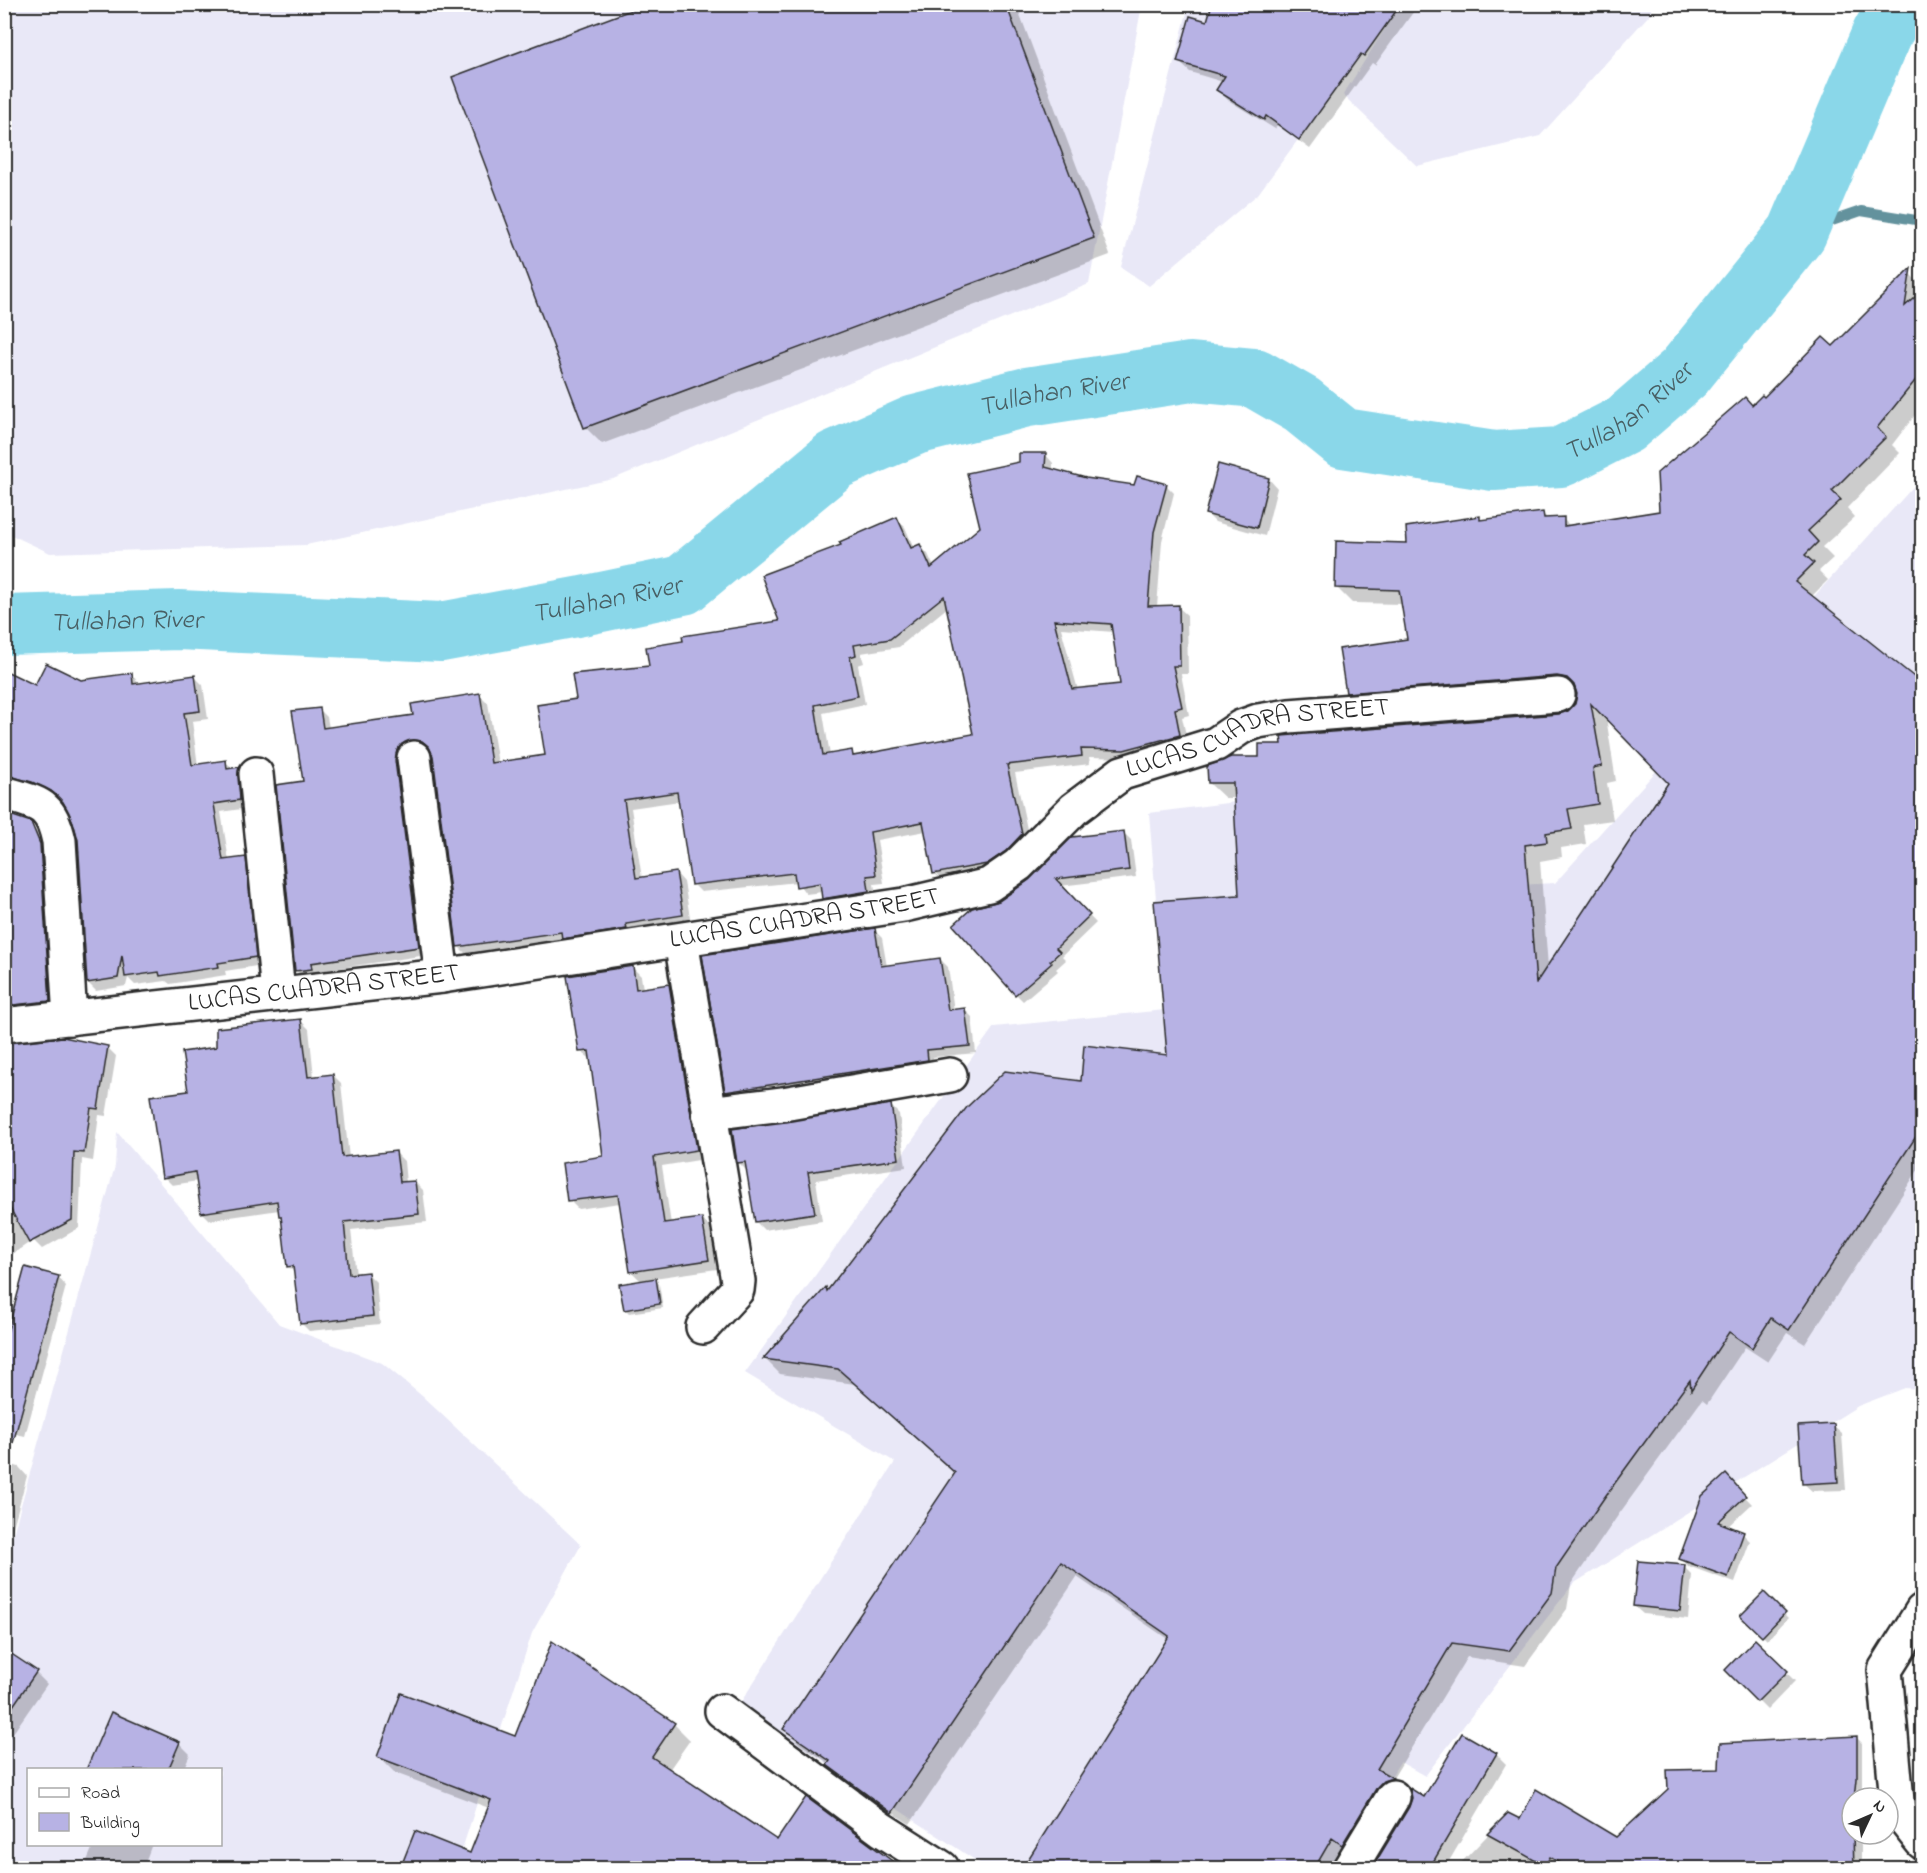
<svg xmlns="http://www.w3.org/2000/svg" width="1927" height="1873" font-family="'Indie Flower',sans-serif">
  <rect width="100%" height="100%" fill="#fff"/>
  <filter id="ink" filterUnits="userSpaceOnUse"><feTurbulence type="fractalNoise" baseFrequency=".0167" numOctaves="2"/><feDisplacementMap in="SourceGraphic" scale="12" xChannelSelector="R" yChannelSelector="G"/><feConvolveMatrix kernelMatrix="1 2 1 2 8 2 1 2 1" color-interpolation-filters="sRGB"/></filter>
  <g filter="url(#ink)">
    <g fill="#e9e8f7" fill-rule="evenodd">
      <path d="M5,5H1142L1089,284L613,479L306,545L50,553L5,532Z"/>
      <path d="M1189,5H1397L1258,194L1149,286L1121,267Z"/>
      <path d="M1400,5H1651V13L1540,136L1417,166L1343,95Z"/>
      <path d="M1922,477V1389L1905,1388L1858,1406L1573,1584L1425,1776L1400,1762L1334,1868H987L739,1705L895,1462L745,1373L994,1027L1165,1010L1149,813L1235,802L1247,900L1555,883Z"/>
      <path d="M117,1132L279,1324L382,1363L422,1396L581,1545L532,1633L456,1868H5V1563L115,1166ZM28,1770H220V1844H28Z"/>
    </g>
    <g fill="#0003" fill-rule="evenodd">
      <path d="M651,4H1016L1110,255L602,444L585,427Z"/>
      <path d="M1213,4H1419L1375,65L1372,63L1310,149L1277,125L1275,129L1228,100L1218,90L1223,82L1190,72L1179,62L1208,23Z"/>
      <path d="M1909,273L1922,286V406L1892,445L1900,453L1847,508L1855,517L1822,547L1833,558L1819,571L1828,580L1811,597L1922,686V1164L1805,1344L1787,1333L1768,1362L1745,1347L1707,1404L1702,1400L1619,1514L1571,1584L1567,1609L1525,1666L1467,1657L1338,1868H1023L1169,1640L1077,1577L910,1824L844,1781L830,1764L800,1744L785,1729L956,1474L855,1384L780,1374L765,1359L826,1289L828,1291L1082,1083L1169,1056L1240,896L1236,798H1225L1209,783L1283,745L1560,715L1570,711L1577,703L1578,692L1573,691L1363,708L1347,692L1409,640L1403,604L1352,603L1336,587L1408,544L1479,518L1483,521L1542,513L1548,519H1563L1571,527L1660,513L1752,407L1833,348ZM1592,697L1594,710L1590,706ZM1606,717L1670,783L1548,967L1540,861L1562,857L1561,848L1586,844L1583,824L1613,820L1607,783L1616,781Z"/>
      <path d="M1045,454L1053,463V470L1086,479L1135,487L1166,485L1174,493L1162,541L1157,607H1178L1187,615L1188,674H1181L1189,715L1182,717L1188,744L1133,758L1089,757L1090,764L1015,773L1030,843L996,871L943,881L934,873L926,831L877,840L884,883L874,884L877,899L832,906L823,898L822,892L806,894L797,882L701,892L693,884L680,801L631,808L642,878L676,873L684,882L691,923L467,955L459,947L434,755L431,749L420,747L427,955L319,971L320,977L304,979L296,970L305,783L319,709L327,717L329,728L414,716L480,695L488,703L498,764L546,757L578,701L650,667L781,623L843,545L896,519L905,527L914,548L920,546L928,554L934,567L982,528L1021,463ZM948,607L975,735L856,757L851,752L830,755L823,713L865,704L858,665L864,663L861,653L899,647ZM1061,628L1114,632L1121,685L1078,690Z"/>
      <path d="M1269,479L1277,488L1265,536L1215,522L1207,514Z"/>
      <path d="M4,671L36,687L131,674L140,684L194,676L203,685L208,719L192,721L198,766L225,762L246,777L248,808L221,812L229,861L245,859L253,867L263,965L225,971L226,975L170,984L166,981L135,985L128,978L126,986L96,991L88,983L79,840L71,811L59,798L19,783L4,785Z"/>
      <path d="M4,813L30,823L46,844L58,1009L4,1017Z"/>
      <path d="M1124,833L1131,840L1136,877L1060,886L1096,923L1062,956L1066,960L1056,969L1058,971L1023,1001L1016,994L1000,902Z"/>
      <path d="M874,930L882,938L887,967L940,959L948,967L954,1011L965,1010L972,1017L976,1053L933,1057L935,1067L734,1099L727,1091Z"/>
      <path d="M632,967L641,976L643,989L669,986L678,995L705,1159L662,1166L671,1224L702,1219L711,1228L717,1269L654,1278L659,1284L663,1308L629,1313L625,1309L642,1282L631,1271L620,1203L578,1209L569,1200L605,1158L592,1060L580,1051Z"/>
      <path d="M301,1021L309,1029L314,1077L333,1075L341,1083L349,1158L395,1152L404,1161L406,1183L415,1182L423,1190L427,1222L351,1230L356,1275L368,1274L376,1282L380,1324L309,1331L301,1323L296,1274L288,1266L283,1219L279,1210L210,1220L202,1212L198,1181L172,1185L164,1177L190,1092L218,1048Z"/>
      <path d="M107,1047L116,1056L106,1116L99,1115L93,1161L82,1159L79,1228L42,1249L33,1240L4,1260V1189Z"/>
      <path d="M891,1106L899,1114L906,1167L816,1180L822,1221L764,1230L756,1222L747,1171L739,1163Z"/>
      <path d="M58,1277L66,1286L25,1436L4,1431V1341H7Z"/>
      <path d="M1833,1426L1842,1434L1846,1490L1812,1491L1803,1483Z"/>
      <path d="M4,1463L19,1467L27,1476L4,1560Z"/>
      <path d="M1726,1477L1752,1504L1727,1527L1743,1534L1750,1541L1735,1583L1688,1566L1681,1558Z"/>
      <path d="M1684,1567L1692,1575L1688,1619L1643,1614L1634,1606Z"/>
      <path d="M1764,1594L1788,1618L1767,1640L1742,1616Z"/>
      <path d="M1755,1642L1795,1681L1767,1710L1727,1670Z"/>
      <path d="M4,1651L36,1673L47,1684L4,1746Z"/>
      <path d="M674,1724L690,1740L669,1770L778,1842L471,1855L489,1808L395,1773L379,1757L516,1738Z"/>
      <path d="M1856,1737L1862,1743V1798H1852V1834H1861V1861L1901,1860L1907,1868H1456L1508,1814L1521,1821L1616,1838L1720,1770Z"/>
      <path d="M179,1743L190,1754L183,1770H88Z"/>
      <path d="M1496,1754L1506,1764L1445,1868H1377L1411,1807L1413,1797L1425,1799Z"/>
      <path d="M94,1844H152L143,1868H84Z"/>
    </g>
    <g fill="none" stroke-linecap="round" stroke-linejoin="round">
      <path stroke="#64929d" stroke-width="10" d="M1797,233L1861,211L1922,221"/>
      <path stroke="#8ad7e9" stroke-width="60" id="s1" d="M4,625L179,620L441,632L582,606L683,585L835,460L915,425L1027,397L1191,372L1255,378L1302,405L1343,438L1494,461L1561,457L1624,425L1684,373L1797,233L1882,33L1900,4"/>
    </g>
    <g fill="#b7b2e4" stroke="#2b2b2b" stroke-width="1.5" fill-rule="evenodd">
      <path d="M647,4H1006L1094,238L584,428L452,77Z"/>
      <path d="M1212,4H1401L1364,56L1361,54L1299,140L1266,116L1264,120L1216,90L1225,76L1177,62L1190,16L1207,21Z"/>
      <path d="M1911,268L1905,306L1923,290V371L1877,428L1886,437L1832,491L1841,500L1808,531L1818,542L1805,555L1814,563L1795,582L1923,684V1126L1789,1330L1771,1318L1752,1348L1729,1332L1691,1390L1690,1380L1604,1498L1556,1568L1552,1593L1509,1651L1452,1643L1377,1769L1393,1778L1383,1781L1377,1787L1342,1845L1332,1838L1314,1869H1022L1169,1636L1061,1562L892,1813L827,1765L830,1761L783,1729L955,1473L838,1369L763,1359L826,1287L827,1291L967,1107L1005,1071L1081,1081L1084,1045L1167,1055L1154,901L1239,895L1233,783H1208L1207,766L1231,757H1259V744H1282L1281,736L1559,714L1568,711L1575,704L1577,694L1574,685L1567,678L1557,676L1346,693L1339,649L1407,639L1399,590L1335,588L1336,541L1407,543L1406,527L1480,516V520L1543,512L1544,518L1564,517V526L1659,511L1657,473L1745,397L1752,405L1762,395L1764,397L1823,337L1833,346ZM1591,704L1668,783L1536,983L1525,845L1547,842L1546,833L1572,829L1568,809L1598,804L1593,768L1602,766Z"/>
      <path d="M1019,453H1046L1045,467L1086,478L1134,485L1137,476L1167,484L1154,532L1148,606L1179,605L1180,666H1173L1182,707L1175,709L1180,735L1124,750L1081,749L1082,756L1007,765L1022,834L1006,851L987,864L933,874L923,822L870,832L876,875L867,876L869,891L822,899L820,883L796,887L794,873L691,885L677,792L624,800L636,878L676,872L683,915L626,924L627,929L562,939L561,932L457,947L433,756L429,747L422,741L411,740L402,744L397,750L395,760L419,947L311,963L312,969L295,971L276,785L303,781L292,711L320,708L323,728L413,715L411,704L480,693L491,763L545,755L537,705L576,699L572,674L649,666L646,647L683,641L682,636L779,621L761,575L841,545L839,542L897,517L911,548L920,544L931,568L980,527L967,473L1019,462ZM944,596L973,734L853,756L852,750L823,755L815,705L858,696L850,657L856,655L854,645L890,639ZM1054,620L1111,624L1120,684L1072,689Z"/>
      <path d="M1218,464L1269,478L1257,528L1205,514Z"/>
      <path d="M46,663L81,680L132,673L133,684L195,675L200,711L184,713L192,765L226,760L227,769L239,767L240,800L214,804L223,860L246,857L256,957L218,963L219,967L160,976L159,972L125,977L122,955L118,978L87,983L78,840L73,822L63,802L51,791L32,782L4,775V670L35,685Z"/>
      <path d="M4,813L31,822L40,844L50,1001L4,1006Z"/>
      <path d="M1124,831L1129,870L1056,879L1090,915L1056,948L1060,952L1050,961L1052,963L1015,995L953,925L972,908L999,901L1029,880L1072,837Z"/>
      <path d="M875,928L881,966L940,958L948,1010L965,1008L970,1046L927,1050L928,1060L725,1092L702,955Z"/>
      <path d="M633,966L636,989L669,984L697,1150L654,1157L664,1223L702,1218L709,1260L630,1272L618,1195L567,1201L562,1163L603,1156L589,1051L579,1052L567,976Z"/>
      <path d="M301,1019L308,1077L333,1074L342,1157L396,1151L400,1182L415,1181L419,1214L344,1222L349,1274L368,1272L373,1316L300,1324L293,1266L287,1267L281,1216H279L277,1201L201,1213L195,1172L162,1178L150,1096L188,1091L182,1052L216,1047V1028Z"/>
      <path d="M63,1037L108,1046L98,1109L91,1108L84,1153L74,1152L72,1220L29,1243L4,1197V1043Z"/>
      <path d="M891,1104L899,1159L808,1172L815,1213L755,1222L745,1162L737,1163L732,1129Z"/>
      <path d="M25,1267L59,1276L13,1443L4,1442V1344Z"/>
      <path d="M656,1278L660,1304L624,1310L619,1284Z"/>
      <path d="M1834,1424L1838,1482L1802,1484L1798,1426Z"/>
      <path d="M1726,1474L1746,1496L1718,1522L1744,1532L1728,1577L1679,1559L1702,1496Z"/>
      <path d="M1638,1561L1685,1565L1680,1611L1633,1606Z"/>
      <path d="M1764,1592L1785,1613L1762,1637L1740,1616Z"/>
      <path d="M1755,1639L1788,1671L1757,1702L1725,1670Z"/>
      <path d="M552,1641L675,1723L652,1757L777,1840L806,1797L903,1869H400L415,1831L470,1853L491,1800L377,1757L401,1693L515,1736Z"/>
      <path d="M4,1649L37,1671L4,1719Z"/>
      <path d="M111,1712L180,1742L168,1770H86Z"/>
      <path d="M1462,1733L1497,1753L1429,1869H1384L1375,1863L1409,1807L1412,1798L1410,1788L1424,1797Z"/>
      <path d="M1857,1736V1779L1855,1798H1852L1854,1869H1569L1550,1857L1545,1866L1487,1834L1508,1813L1520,1819L1536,1789L1616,1837L1668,1789L1667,1770L1719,1769L1720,1743Z"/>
    </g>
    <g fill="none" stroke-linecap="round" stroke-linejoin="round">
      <defs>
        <g id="minor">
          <path d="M414,758L442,976"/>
          <path d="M256,774L278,993"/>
          <path d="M4,793C39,804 51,803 59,841L70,1018"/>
          <path d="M681,941L738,1281L737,1290L703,1327"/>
          <path id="s2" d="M4,1025L442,976L904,905L989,885L1018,865L1074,809L1122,773L1216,744L1241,727L1258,721L1289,716L1558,695"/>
          <path d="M709,1113L783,1104L950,1075"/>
          <path d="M1922,1611L1885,1670L1898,1812L1922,1842"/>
          <path d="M722,1711L881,1829L942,1868"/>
          <path d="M1350,1868L1393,1797"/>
        </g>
      </defs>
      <use href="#minor" stroke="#2b2b2b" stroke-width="38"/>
      <use href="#minor" stroke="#fff" stroke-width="33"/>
    </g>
  </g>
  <g text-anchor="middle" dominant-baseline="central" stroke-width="5" stroke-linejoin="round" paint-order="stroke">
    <g font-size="26" fill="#2b2b2b" stroke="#fff">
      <text stroke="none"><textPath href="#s2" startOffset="1312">LUCAS CUADRA STREET</textPath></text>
      <text stroke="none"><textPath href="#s2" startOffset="808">LUCAS CUADRA STREET</textPath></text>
      <text stroke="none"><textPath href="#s2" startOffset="322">LUCAS CUADRA STREET</textPath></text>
    </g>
    <g font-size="27" font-style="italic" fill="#485f64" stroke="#fff">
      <text stroke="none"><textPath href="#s1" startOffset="1110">Tullahan River</textPath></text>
      <text stroke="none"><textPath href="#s1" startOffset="1722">Tullahan River</textPath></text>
      <text stroke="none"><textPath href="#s1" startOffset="606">Tullahan River</textPath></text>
      <text stroke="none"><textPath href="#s1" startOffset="122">Tullahan River</textPath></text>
    </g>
  </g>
  <rect width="1927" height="1873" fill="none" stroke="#fff" stroke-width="24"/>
  <rect x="12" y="12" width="1903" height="1849" fill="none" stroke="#2b2b2b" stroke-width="2" filter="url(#ink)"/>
  <rect x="27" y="1768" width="195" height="78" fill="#ffffff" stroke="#aaaaaa" stroke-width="1.5"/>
  <rect x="39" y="1788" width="30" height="9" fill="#ffffff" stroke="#aaaaaa" stroke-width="1.5"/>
  <text x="81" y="1798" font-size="18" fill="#2b2b2b">Road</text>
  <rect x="39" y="1813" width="30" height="18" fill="#b7b2e4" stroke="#aaaaaa" stroke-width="1.5"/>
  <text x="81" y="1828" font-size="18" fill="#2b2b2b">Building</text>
  <g transform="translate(1870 1816) rotate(46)"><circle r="28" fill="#ffffff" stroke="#aaaaaa" stroke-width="1.5"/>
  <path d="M0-4.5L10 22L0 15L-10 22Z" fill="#2b2b2b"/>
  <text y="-9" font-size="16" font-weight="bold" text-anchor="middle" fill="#2b2b2b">N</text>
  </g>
</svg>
